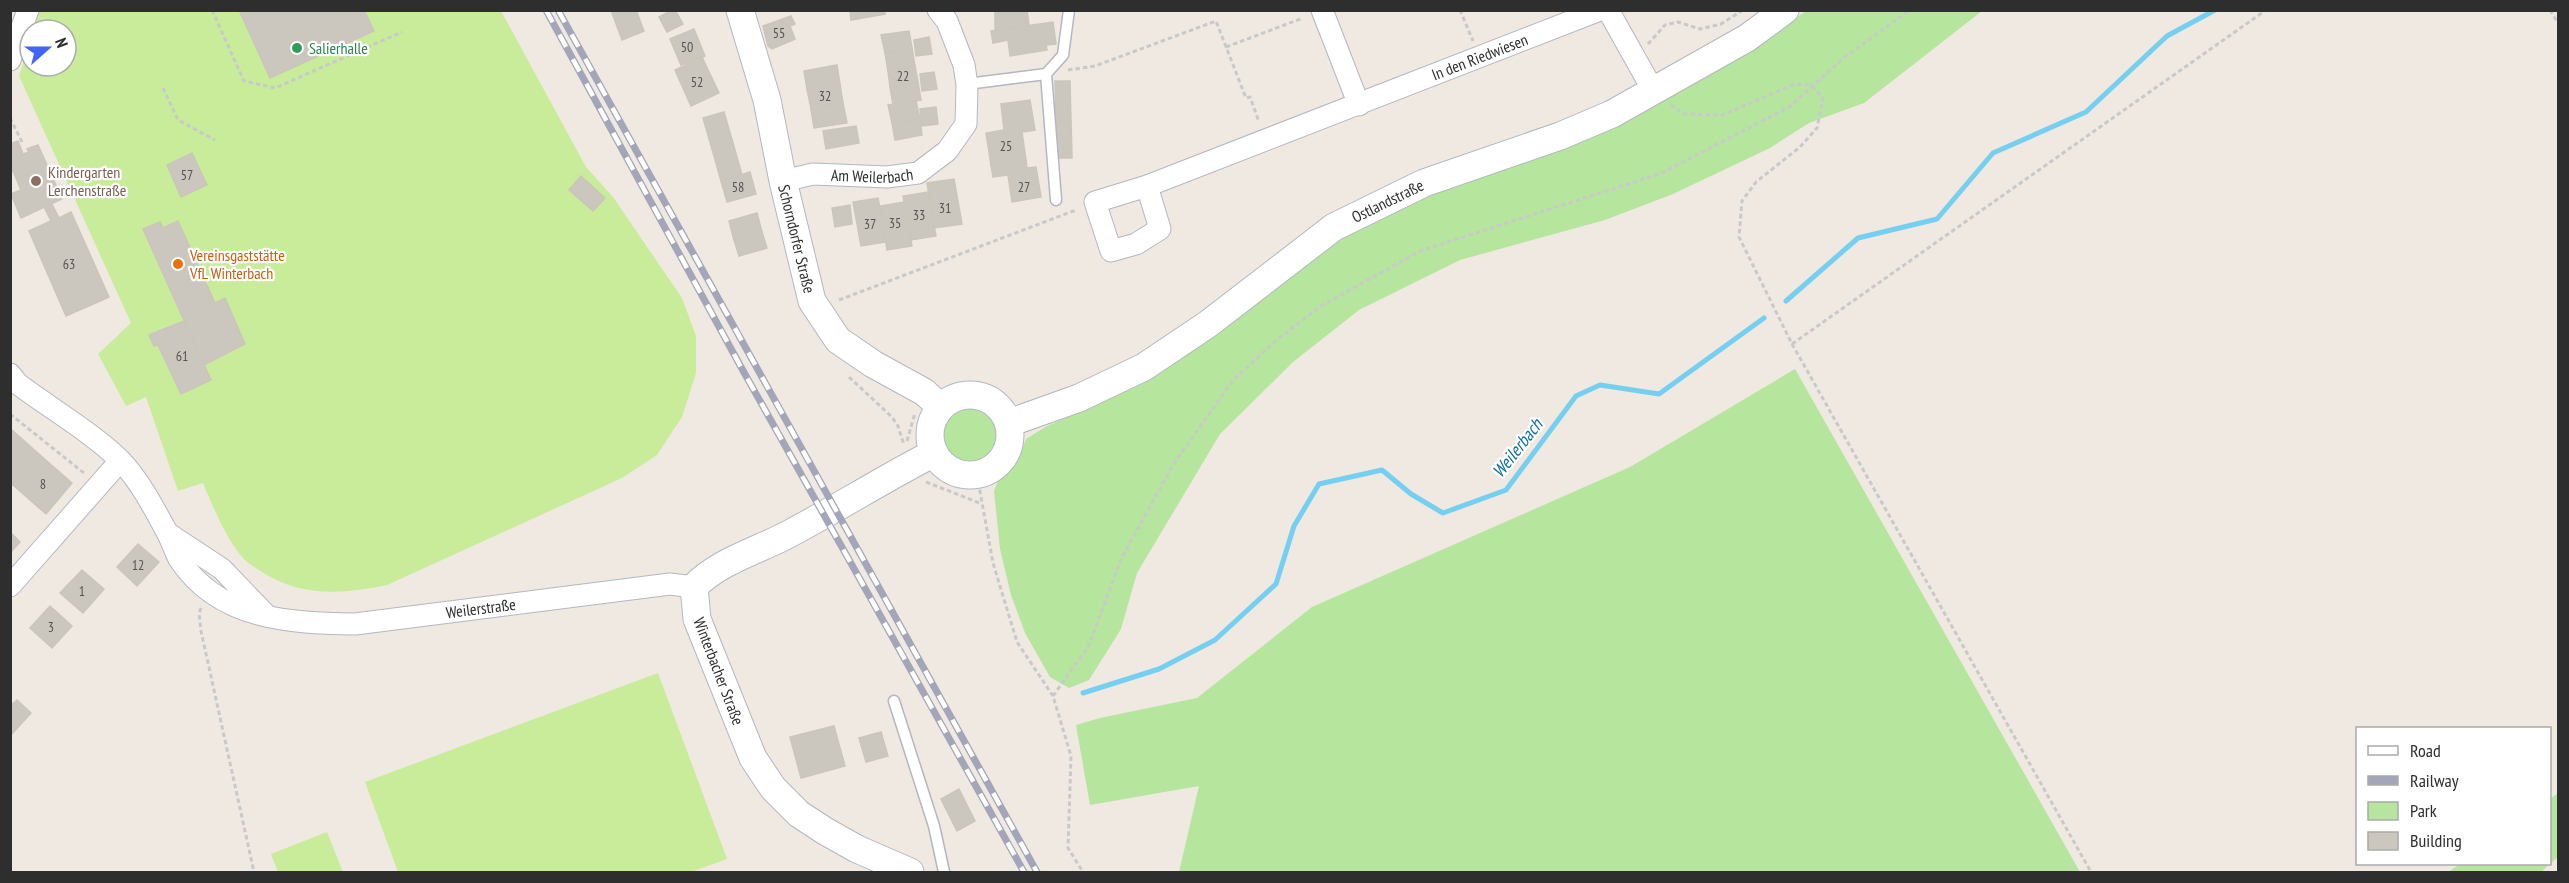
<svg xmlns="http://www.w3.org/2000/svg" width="2569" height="883" font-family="'PT Sans Narrow',sans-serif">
  <rect width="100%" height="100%" fill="#efe9e1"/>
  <g fill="#b6e59e">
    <path d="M1806,11H1982L1864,103L1809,123L1770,148L1673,194L1605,220L1460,260L1359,310L1293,362L1220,434L1137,573L1121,629L1089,680L1069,688L1050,677L1025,633L1011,595L1000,549L994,491L998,481L1020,455L1026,439L1047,426L1099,404L1163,370L1307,259L1378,217L1736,58Z"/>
    <path d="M1795,369L2080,872H1179L1199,786L1090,805L1076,725L1100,718L1197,698L1312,607L1630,467Z"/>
    <circle cx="971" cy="435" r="29"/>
    <path d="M2558,793V857L2541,872H2448L2460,864H2550V799Z"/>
  </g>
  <g fill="#c9ec9a">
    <path d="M39,11H501L586,167L613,197L682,298L696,336V373L682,417L657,455L622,478L387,585C342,594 300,598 259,570C253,566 246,562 241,556C224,534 214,509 203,483L178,491L146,397L126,406L98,354L131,323L19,76L30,41V66H66V30H33Z"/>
    <path d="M658,673L727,859L691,872H398L365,782Z"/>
    <path d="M327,832L343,872H278L271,854Z"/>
  </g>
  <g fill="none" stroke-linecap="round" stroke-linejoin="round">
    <g stroke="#75cff0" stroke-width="5">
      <path d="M1786,301L1858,238L1937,219L1993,153L2086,112L2167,36L2215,10"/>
      <path d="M1083,693L1159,669L1215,640L1276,584L1294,526L1319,484L1382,470L1411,494L1443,513L1506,490L1576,396L1600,385L1659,394L1764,318"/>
    </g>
  </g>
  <g fill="#cbc7bf" stroke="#cbc5ba" stroke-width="1.5">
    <path d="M239,10H364L374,31L270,78Z"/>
    <path d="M611,10H636L644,31L622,40Z"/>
    <path d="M672,10H675L683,24L667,32L659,17Z"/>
    <path d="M850,10H885V14L851,20Z"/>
    <path d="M995,10H1027L1029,25L995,31Z"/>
    <path d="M791,16L795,24L790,26L795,39L772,49L768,46L763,26Z"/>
    <path d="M1053,22L1056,44L1046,45L1047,50L1010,56L1008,40L993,43L991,31Z"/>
    <path d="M694,29L705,56L681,65L670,39Z"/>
    <path d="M909,31L912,48L885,53L881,35Z"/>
    <path d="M929,37L932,54L916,56L914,40Z"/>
    <path d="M912,48L915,66L888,71L885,53Z"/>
    <path d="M702,57L719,93L691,106L675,70Z"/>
    <path d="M837,65L840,84L807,89L804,71Z"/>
    <path d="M915,66L918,82L890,87L888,71Z"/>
    <path d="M934,72L937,89L922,91L920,74Z"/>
    <path d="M1055,81H1070L1072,158H1057Z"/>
    <path d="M918,82L921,100L893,104L890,87Z"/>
    <path d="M840,84L843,103L811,109L807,89Z"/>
    <path d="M1030,100L1035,130L1022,132L1026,160L991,165L986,133L1004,130L1001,104Z"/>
    <path d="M916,101L920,119L892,123L888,105Z"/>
    <path d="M843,103L847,123L814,128L811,109Z"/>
    <path d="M936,107L938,124L922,126L920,109Z"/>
    <path d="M724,112L733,143L712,149L703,118Z"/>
    <path d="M920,119L922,135L895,140L892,123Z"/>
    <path d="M856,126L859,143L826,149L823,131Z"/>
    <path d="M18,141L23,154L29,152L27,149L38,145L62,199L21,218L11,194L21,190L13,171L10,172V144Z"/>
    <path d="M733,143L742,175L721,181L712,149Z"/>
    <path d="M192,153L207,185L181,197L167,165Z"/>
    <path d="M1026,160L1027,168L1036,167L1041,197L1012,202L1008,175L993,177L991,165Z"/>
    <path d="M750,172L756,194L727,202L721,181Z"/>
    <path d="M581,176L605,198L593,211L569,190Z"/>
    <path d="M954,179L962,224L934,228L927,183Z"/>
    <path d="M928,192L936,236L911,240L903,196Z"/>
    <path d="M878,198L886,242L861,246L853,202Z"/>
    <path d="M904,202L912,246L887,250L880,206Z"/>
    <path d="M52,204L59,218L71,212L109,297L66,316L29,231L51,221L44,207Z"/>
    <path d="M850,205L852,224L835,227L832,208Z"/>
    <path d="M757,213L762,232L734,240L729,221Z"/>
    <path d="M178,221L215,303L225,298L245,344L204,365L143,229L160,222L163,228Z"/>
    <path d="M762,232L767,248L739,256L734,240Z"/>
    <path d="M184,321L211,380L181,394L158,345L154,346L149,335Z"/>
    <path d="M12,430L40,455L13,485L10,483Z"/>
    <path d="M40,455L72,483L46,514L13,485Z"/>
    <path d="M10,532L20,542L10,553Z"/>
    <path d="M138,544L159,562L137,586L117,567Z"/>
    <path d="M82,570L104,589L83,613L60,593Z"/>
    <path d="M50,606L72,626L52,648L30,628Z"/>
    <path d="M17,700L31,713L10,736V701L13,704Z"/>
    <path d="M834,726L845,766L801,778L790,737Z"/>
    <path d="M881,732L888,756L866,762L859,738Z"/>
    <path d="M959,789L975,821L957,831L941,799Z"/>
  </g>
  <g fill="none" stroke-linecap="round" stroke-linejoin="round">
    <defs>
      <g id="service">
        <path d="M1046,74L1056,200"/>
        <path d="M967,84L1046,74L1063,55L1069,10"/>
        <path d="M894,701L934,826L944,872"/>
      </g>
      <g id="minor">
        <path d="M1322,10L1359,105"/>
        <path d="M1608,10L1654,92"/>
        <path d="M10,60L28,10"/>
        <path id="s1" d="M783,181L813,174L887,177L918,173L947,151L966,124L967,85L964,65L947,21L938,10"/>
        <path id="s2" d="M1147,186L1160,229L1136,244L1111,251L1095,202L1147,186L1600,10"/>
        <path id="s3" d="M10,374L18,384C50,408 94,434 121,461C140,481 155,510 168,534C172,542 175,551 179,559C219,620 290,623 355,624L670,584L694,587"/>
        <path d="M169,534L222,569L267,616"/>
        <path d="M10,586L120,461"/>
      </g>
      <g id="tertiary">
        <path id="s4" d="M740,10L767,100L783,181L812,301L838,340L873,364L924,392L941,407"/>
        <circle cx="970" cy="435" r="40"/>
        <path id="s5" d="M1009,423L1079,398L1144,367L1208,324L1334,227L1424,183L1560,136L1612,114L1747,38L1785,10"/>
        <path d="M910,872L857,849L825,831L799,814L773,788L753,758L697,619L694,587C719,561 757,551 789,534C838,508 885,478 934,453"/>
      </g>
    </defs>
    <use href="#service" stroke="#b4b7c1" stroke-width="13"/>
    <use href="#minor" stroke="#b4b7c1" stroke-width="23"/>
    <use href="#tertiary" stroke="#b4b7c1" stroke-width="29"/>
    <g stroke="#c9c9c9" stroke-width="3" stroke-dasharray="4.5 3" stroke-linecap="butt">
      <path d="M212,10L244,81L275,88L402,32"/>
      <path d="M1460,10L1473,41"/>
      <path d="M2550,10L2558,23"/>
      <path d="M1648,44L1665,25L1678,22L1700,29L1721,24L1743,10"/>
      <path d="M1226,47L1303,18"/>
      <path d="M1068,70L1095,66L1216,21L1246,98L1250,97L1259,122"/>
      <path d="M163,88L178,120L215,140"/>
      <path d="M1671,105L1683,114L1722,115L1793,85C1810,82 1813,86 1823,99L1817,128L1800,147L1756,182L1742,201L1739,237L1792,344L2091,872"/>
      <path d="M10,118L23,144"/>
      <path d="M839,300L1076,210"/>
      <path d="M1792,344L2266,10"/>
      <path d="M849,377L892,417L898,426L904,445"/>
      <path d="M10,414L84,473"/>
      <path d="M907,441L915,413"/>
      <path d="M977,475L993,563L1017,642L1053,696L1071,756L1068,848L1083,872"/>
      <path d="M926,482L982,504"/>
      <path d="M201,608L199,613L201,631L254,872"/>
      <path d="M1053,696L1088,647L1122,557L1174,463L1234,379L1278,339L1321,306L1420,251L1662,173L1789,107L1846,56L1910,10"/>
    </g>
    <use href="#service" stroke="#fff" stroke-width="10"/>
    <use href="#minor" stroke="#fff" stroke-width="21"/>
    <use href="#tertiary" stroke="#fff" stroke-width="27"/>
    <defs>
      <g id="rail">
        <path d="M546,10L741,367L1024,872"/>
        <path d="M558,10L1037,872"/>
      </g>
    </defs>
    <use href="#rail" stroke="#a3a6b8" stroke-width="7"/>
    <use href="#rail" stroke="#fff" stroke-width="4.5" stroke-dasharray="14" stroke-linecap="butt"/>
  </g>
  <circle fill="#2e9e5b" stroke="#fff" stroke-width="2" cx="297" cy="48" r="6"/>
  <circle fill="#8d6e63" stroke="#fff" stroke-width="2" cx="36" cy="181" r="6"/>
  <circle fill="#e8710a" stroke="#fff" stroke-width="2" cx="178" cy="264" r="6"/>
  <g text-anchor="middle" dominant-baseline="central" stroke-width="4.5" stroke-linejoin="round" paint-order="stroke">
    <g font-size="14" fill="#555452">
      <text x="779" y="33">55</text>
      <text x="687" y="47">50</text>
      <text x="903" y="76">22</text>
      <text x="697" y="82">52</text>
      <text x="825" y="96">32</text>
      <text x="1006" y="146">25</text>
      <text x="187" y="175">57</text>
      <text x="738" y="187">58</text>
      <text x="1024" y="187">27</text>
      <text x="945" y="208">31</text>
      <text x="919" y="215">33</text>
      <text x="895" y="223">35</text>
      <text x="870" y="224">37</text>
      <text x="69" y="264">63</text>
      <text x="182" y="356">61</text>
      <text x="43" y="484">8</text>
      <text x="138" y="565">12</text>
      <text x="82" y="591">1</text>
      <text x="51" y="627">3</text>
    </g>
    <g font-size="16" fill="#27864d" stroke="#fff" text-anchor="start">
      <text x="309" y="48">Salierhalle</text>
    </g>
    <g font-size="16" fill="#2e2e2e" stroke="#fff">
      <text stroke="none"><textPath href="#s2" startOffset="562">In den Riedwiesen</textPath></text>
      <text stroke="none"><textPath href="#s1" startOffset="90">Am Weilerbach</textPath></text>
      <text stroke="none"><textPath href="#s5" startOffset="442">Ostlandstraße</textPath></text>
      <text stroke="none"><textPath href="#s4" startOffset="236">Schorndorfer Straße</textPath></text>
      <text stroke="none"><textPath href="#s3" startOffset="579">Weilerstraße</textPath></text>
      <text transform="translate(719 671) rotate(69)">Winterbacher Straße</text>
    </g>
    <g font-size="16" fill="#785e54" stroke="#fff" text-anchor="start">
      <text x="48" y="172">Kindergarten<tspan x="48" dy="18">Lerchenstraße</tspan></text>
    </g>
    <g font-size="16" fill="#c56008" stroke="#fff" text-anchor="start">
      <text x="190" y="255">Vereinsgaststätte<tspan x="190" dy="18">VfL Winterbach</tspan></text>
    </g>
    <g font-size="18" font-style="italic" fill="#0d6fa3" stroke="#fff">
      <text transform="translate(1517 448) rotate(-52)">Weilerbach</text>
    </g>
  </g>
  <rect width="2569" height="883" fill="none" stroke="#2e2e2e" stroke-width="24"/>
  <rect x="2356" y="727" width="195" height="138" fill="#ffffff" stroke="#ababab" stroke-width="1.5"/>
  <rect x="2368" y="746" width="30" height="9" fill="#ffffff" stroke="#ababab" stroke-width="1.5"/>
  <text x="2410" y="757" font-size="18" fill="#2e2e2e">Road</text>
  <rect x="2368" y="776" width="30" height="9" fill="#a3a6b8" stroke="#ababab" stroke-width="1.5"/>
  <text x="2410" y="787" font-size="18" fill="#2e2e2e">Railway</text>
  <rect x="2368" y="802" width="30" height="18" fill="#b6e59e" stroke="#ababab" stroke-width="1.5"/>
  <text x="2410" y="817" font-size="18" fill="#2e2e2e">Park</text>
  <rect x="2368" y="832" width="30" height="18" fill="#cbc7bf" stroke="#ababab" stroke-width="1.5"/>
  <text x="2410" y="847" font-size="18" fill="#2e2e2e">Building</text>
  <g transform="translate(48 48) rotate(69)"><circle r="28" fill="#ffffff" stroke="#ababab" stroke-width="1.5"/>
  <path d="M0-4.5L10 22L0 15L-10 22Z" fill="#4264fb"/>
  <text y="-9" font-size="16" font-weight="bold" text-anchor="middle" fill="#2e2e2e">N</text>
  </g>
</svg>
